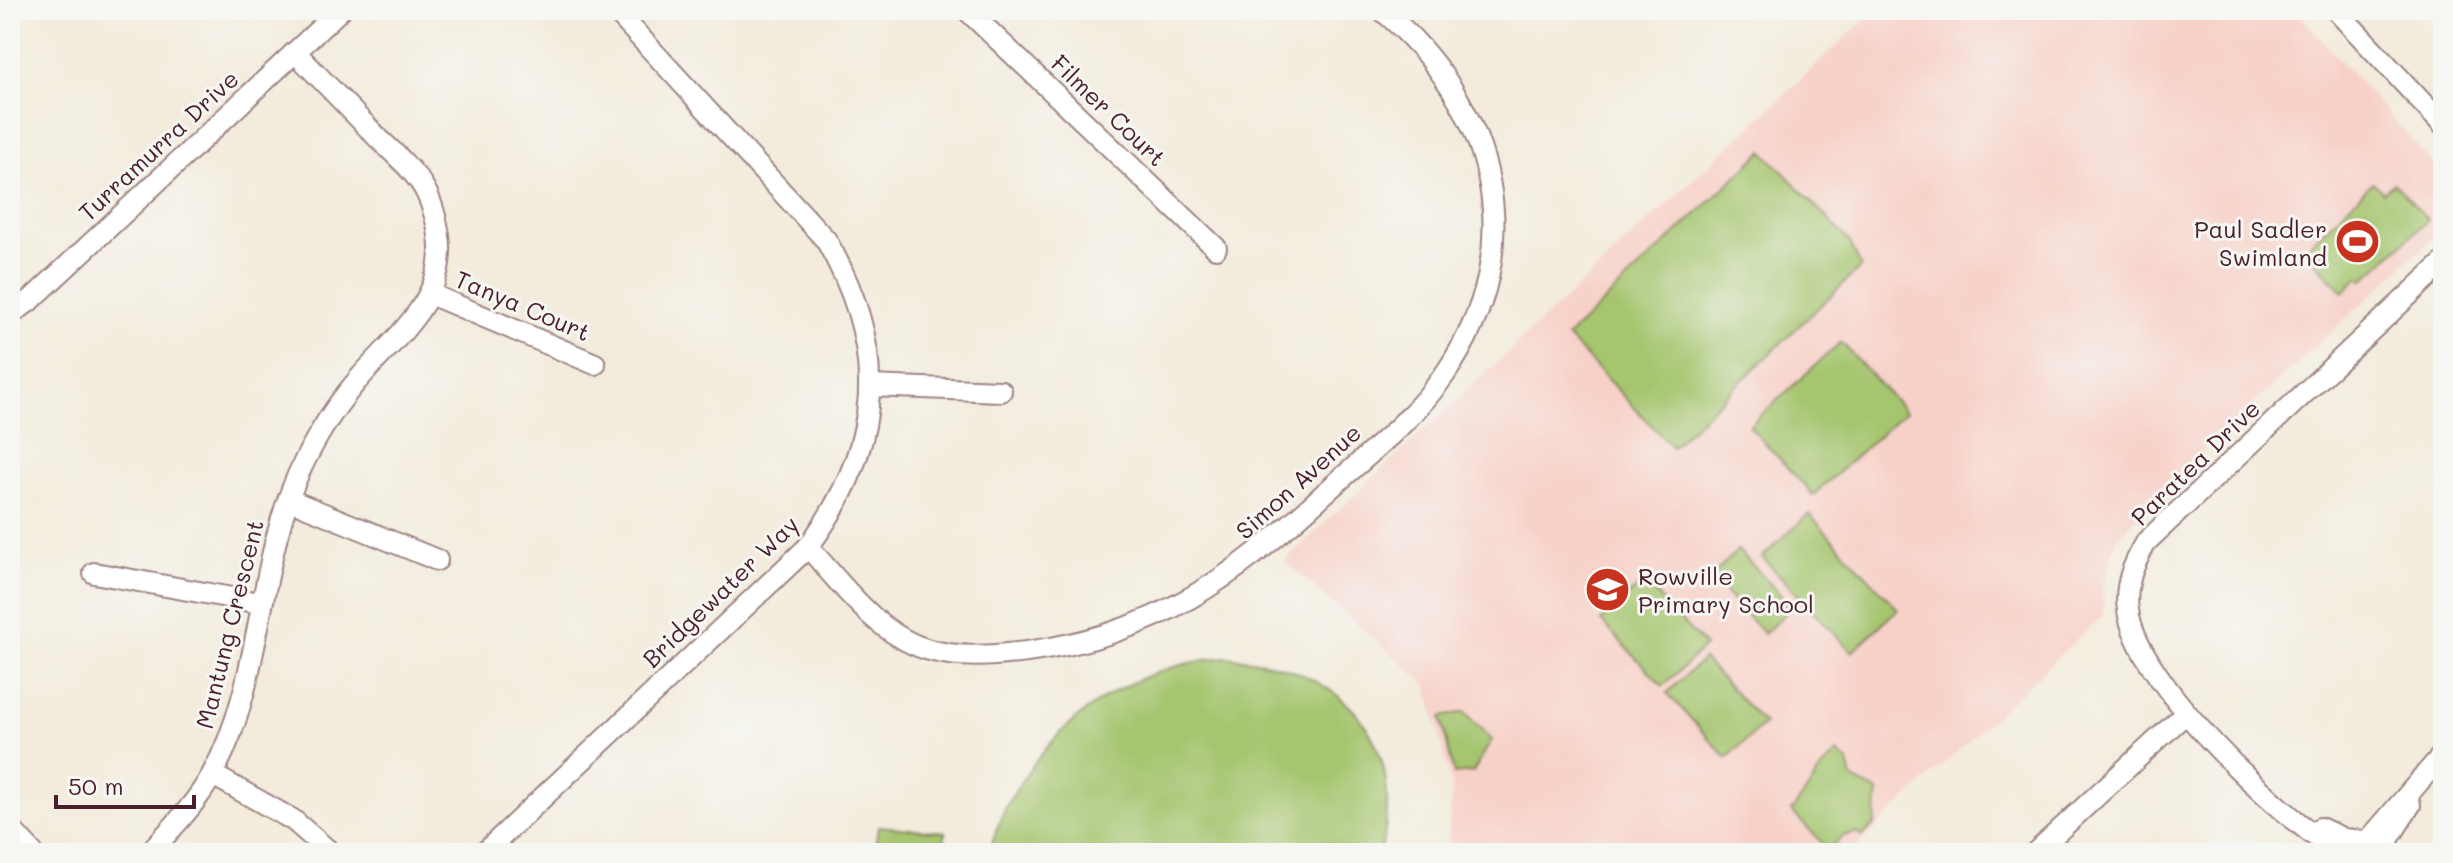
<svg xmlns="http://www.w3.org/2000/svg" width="2453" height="863" font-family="Mali,sans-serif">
  <rect width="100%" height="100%" fill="#f6f6f2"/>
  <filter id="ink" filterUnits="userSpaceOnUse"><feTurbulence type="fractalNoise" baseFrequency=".0125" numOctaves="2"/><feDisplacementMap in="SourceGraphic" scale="16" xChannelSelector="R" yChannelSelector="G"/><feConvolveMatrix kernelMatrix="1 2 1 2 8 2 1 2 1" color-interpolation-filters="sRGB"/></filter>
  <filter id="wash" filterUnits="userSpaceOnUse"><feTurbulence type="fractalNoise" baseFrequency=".006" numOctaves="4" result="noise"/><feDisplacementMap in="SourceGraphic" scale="32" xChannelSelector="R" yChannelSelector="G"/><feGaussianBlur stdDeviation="1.8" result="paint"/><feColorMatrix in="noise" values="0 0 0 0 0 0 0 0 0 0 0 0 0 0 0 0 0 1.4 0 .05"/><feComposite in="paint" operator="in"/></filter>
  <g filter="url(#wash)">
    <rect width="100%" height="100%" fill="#f3ebdb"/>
    <path fill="#f7d1c8" d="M1875,10H2295L2443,175V229L2168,483L2117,539L2104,581L2103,615L1849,853H1447L1452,788L1427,685L1284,561Z"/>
    <g fill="#a5c56e" stroke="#78724c" stroke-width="2">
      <path d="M1763,151L1850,242L1861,267L1672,447L1567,337Z"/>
      <path d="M2373,182L2383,193L2394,183L2428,220L2363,280L2359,277L2343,292L2304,250Z"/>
      <path d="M1841,342L1905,412L1813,495L1749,426Z"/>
      <path d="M1809,514L1898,609L1852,652L1762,557Z"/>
      <path d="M1738,550L1792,607L1764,634L1711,577Z"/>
      <path d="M1644,581L1705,646L1663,686L1601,621Z"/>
      <path d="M1226,657C1339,665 1411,737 1380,853H990C995,824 1009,799 1026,775C1073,705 1142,666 1226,657Z"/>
      <path d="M1703,659L1764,724L1727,758L1667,693Z"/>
      <path d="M1464,712L1492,740L1473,772L1454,774L1441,717Z"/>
      <path d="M1837,753L1848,762L1852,779L1878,791L1875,824L1862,837L1856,833L1843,836L1829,850L1791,811C1810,792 1816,769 1837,753Z"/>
      <path d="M878,826L945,832L943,853H874Z"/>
    </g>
  </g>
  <g filter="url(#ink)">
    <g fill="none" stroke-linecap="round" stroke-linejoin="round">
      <defs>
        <g id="street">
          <path d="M967,10L1216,248"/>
          <path d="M2336,10L2443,125"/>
          <path d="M430,294L595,364"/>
          <path d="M10,315L32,299L340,10"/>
          <path d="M870,386L1001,391"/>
          <path d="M290,500L437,560"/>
          <path d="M808,547C841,583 877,634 926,649C959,659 994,656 1027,652C1157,634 1232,579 1325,493C1366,456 1413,420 1445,374C1533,246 1495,105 1382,10"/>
          <path d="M94,573L260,603"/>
          <path d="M213,775L293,820L331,853"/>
          <path d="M10,828L33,853"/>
          <path d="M2320,828L2344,839L2363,841"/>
          <path d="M2369,840L2443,754"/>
          <path d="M2384,846L2410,805"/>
          <path d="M149,853C172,828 197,803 213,773C265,677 255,560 304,462C318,434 337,404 357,381C391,341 442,304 440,246C439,228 433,204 424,188C413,170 394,153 379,139C351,110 323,81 295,52"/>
          <path d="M484,853L808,547C883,446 889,349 826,240L615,10"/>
          <path d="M2035,853L2186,713"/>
          <path d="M2340,853C2279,816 2137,682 2128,610C2124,584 2134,563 2147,541L2443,263"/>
        </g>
      </defs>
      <use href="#street" stroke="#9e8583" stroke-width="24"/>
      <use href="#street" stroke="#fff" stroke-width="20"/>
    </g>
  </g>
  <defs>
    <symbol id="stadium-disc" viewBox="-11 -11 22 22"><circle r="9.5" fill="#c8321e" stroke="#f6f6f2"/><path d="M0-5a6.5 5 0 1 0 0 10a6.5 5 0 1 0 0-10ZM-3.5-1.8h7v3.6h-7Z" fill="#fff"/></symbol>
    <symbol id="school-disc" viewBox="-11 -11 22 22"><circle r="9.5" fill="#c8321e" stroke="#f6f6f2"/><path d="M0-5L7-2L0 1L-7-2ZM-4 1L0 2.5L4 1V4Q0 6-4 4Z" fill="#fff"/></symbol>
  </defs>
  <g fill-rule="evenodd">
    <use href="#stadium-disc" x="2332" y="216" width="51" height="51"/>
    <use href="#school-disc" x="1582" y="564" width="51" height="51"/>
  </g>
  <g text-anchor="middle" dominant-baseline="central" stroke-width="6" stroke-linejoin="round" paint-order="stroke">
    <g font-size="24" fill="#4a1f2b" stroke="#f6f6f2">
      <text transform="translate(1109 110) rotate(44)">Filmer Court</text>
      <text transform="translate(158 145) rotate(-43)">Turramurra Drive</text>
      <text transform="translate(523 305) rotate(23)">Tanya Court</text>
      <text transform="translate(2195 462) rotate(-44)">Paratea Drive</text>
      <text transform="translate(1298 481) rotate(-42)">Simon Avenue</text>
      <text transform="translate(720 591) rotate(-44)">Bridgewater Way</text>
      <text transform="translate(229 624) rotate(-76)">Mantung Crescent</text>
    </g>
    <g font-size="24" fill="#4a1f2b" stroke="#f6f6f2" text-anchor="end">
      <text x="2327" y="228">Paul Sadler<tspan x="2327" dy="28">Swimland</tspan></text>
      <text x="1638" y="575" text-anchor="start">Rowville<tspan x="1638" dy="28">Primary School</tspan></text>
    </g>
  </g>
  <rect width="2453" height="863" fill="none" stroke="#f6f6f2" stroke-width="40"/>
  <path d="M56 795v12h138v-12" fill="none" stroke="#4a1f2b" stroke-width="4"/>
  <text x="68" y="795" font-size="24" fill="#4a1f2b" stroke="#f6f6f2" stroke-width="6" paint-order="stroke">50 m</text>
</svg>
